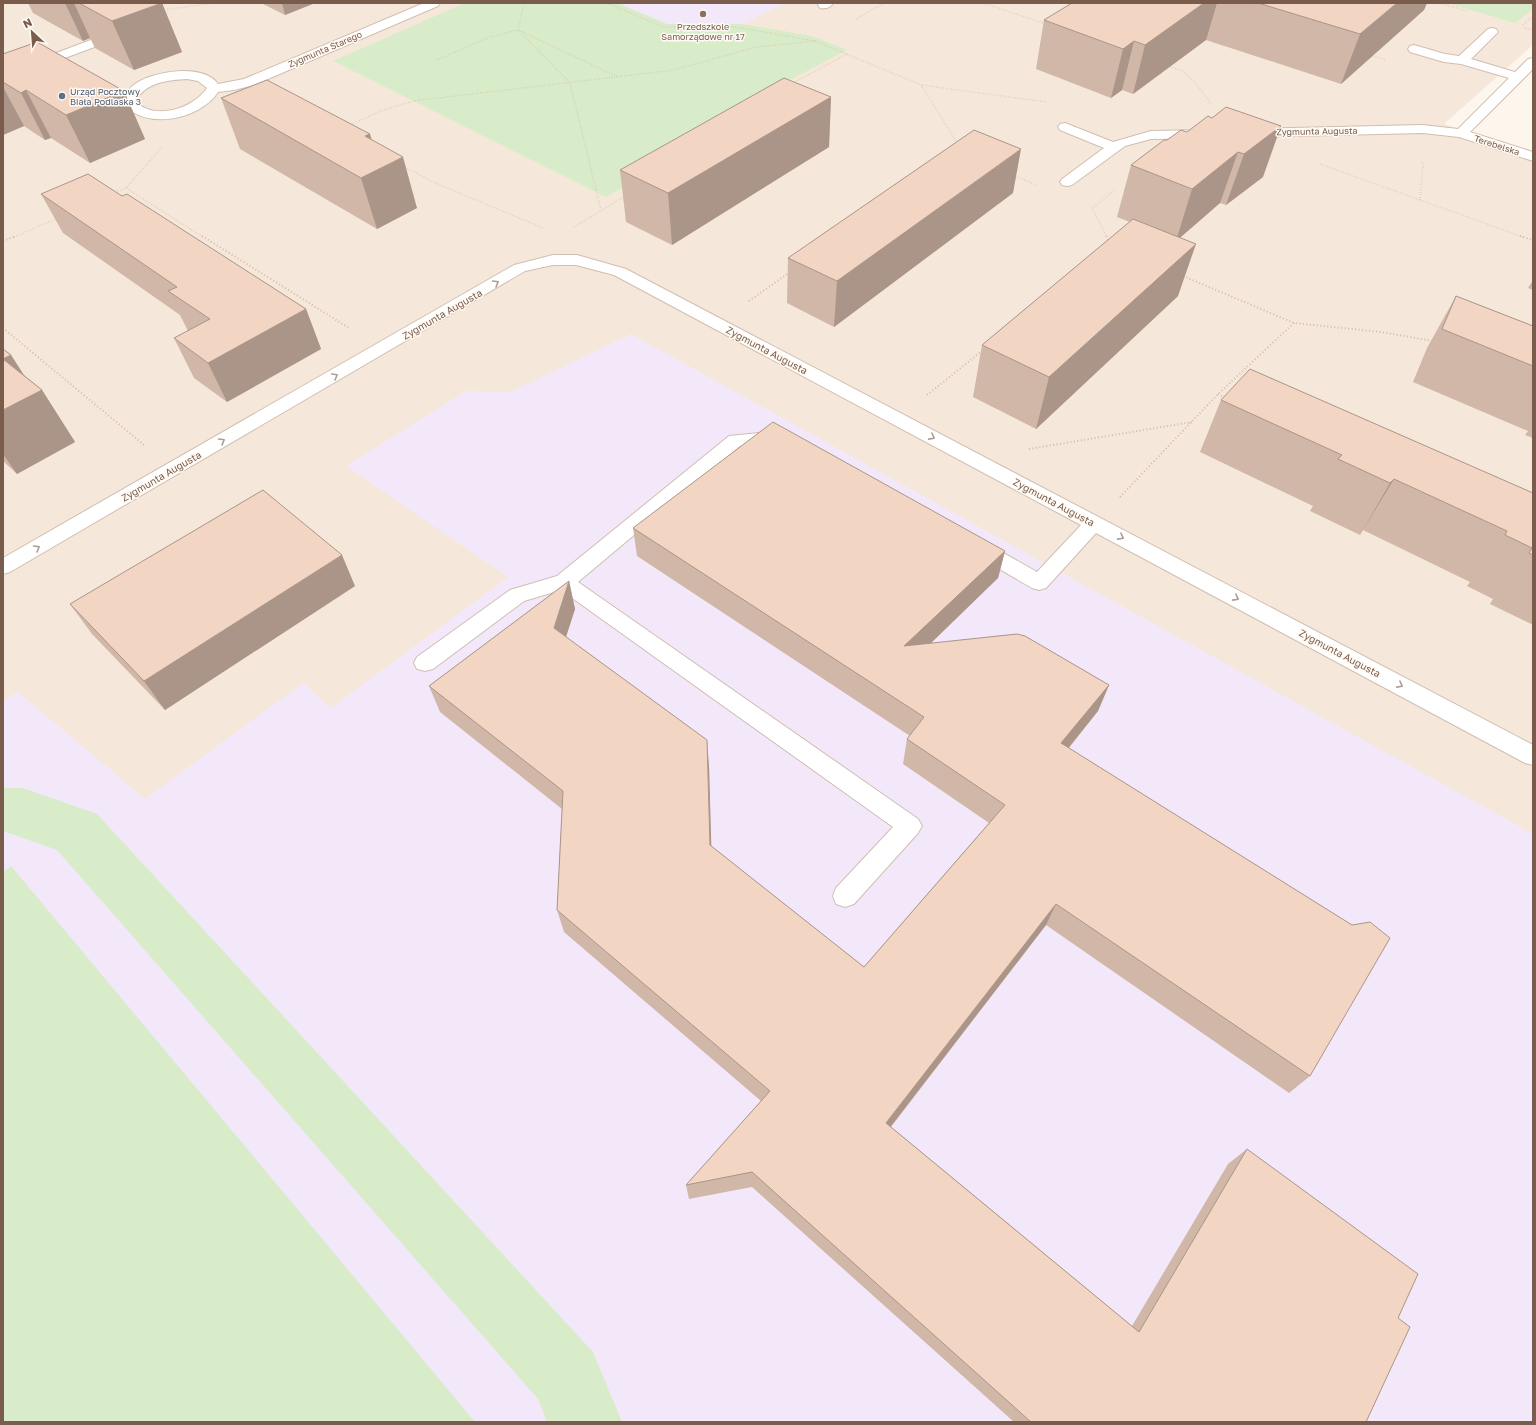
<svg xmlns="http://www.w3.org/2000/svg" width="1536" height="1425" font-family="'Golos Text',sans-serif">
  <rect width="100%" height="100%" fill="#fdf6ec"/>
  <path fill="#f5e8da" d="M3,3H1533V45L1444,124L1533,153V1422H3Z"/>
  <g fill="#f3e8fa">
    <path d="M617,3H784L743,24H667Z"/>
    <path d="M631,334L1533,834V1422H3V701L18,692L145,799L303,683L331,708L508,577L346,466L466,391L510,392Z"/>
  </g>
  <g fill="#d8ecc9">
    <path d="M465,3H617L667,24H743L812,36L847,50L716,119L711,136L606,197L333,61Z"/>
    <path d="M1447,3H1533V9L1515,23Z"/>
    <path d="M3,788H23L97,814L593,1352L622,1422H547L538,1399L57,850L3,831Z"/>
    <path d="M11,866L475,1422H3V872Z"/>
  </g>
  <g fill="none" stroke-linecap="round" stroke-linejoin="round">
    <defs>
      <g id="minor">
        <path d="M424,3H440L438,6L254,85L234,90L218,92C200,120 143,132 121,101C125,94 129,88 135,84C154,71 203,63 218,84L244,79ZM187,79L198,81L207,88C193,109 154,121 135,101C146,82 168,80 187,79Z"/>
        <path d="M819,3H833C830,8 825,9 820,8L818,5Z"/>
        <path d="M1492,28L1496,29L1498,32L1471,59L1515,72L1528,59L1533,58V69L1470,132L1533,152V161L1459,137L1423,133L1248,137L1243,136L1241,133L1243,130L1248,129L1423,125L1458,129L1509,78L1461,64L1444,62L1410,52L1408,49L1410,46L1414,45L1445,54L1459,56L1488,29Z"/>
        <path d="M120,29L124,30L126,33L124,36L3,81V73Z"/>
        <path d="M1065,123L1113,142L1151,131L1204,130L1209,131L1211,134L1209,137L1204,138L1151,139L1125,146L1072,185L1067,186L1062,185L1060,182L1062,179L1104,148L1060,130L1058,127L1060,124Z"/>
        <path d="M553,255H577L626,269L1533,745V765L1525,763L1096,533L1046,588L1039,590L1032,588L970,552L967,547L970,542L977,540L984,542L1037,572L1081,525L614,275L576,265H553L525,271L10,572L3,574V558L514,265Z"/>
        <path d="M780,431L786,433L789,437L786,441L740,446L578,582L918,819L922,826L918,833L854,904L845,907L836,904L833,896L836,888L893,827L561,590L524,601L433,669L425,671L417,669L414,663L417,657L510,590L557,576L729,436Z"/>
      </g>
    </defs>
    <use href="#minor" stroke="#d1beb0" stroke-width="2"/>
    <g stroke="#d9b8a5" stroke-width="1.5" stroke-dasharray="0.5 2" stroke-linecap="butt">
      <path d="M524,3L518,30L570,83L601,210"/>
      <path d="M983,3L1046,24"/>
      <path d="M1439,3L1467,11"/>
      <path d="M162,10L216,3"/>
      <path d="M856,19L884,3"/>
      <path d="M1523,25L1533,16"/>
      <path d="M1524,28L1533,30"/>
      <path d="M815,41L921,85L1047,102"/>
      <path d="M1370,55L1386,60"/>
      <path d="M437,60L490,37L518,30L618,77"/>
      <path d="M1168,66L1183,71L1195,82L1211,104"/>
      <path d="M793,83L847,54"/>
      <path d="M921,85L958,144"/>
      <path d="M350,125L383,110L413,101L674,70L756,47L815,41L736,27H663L607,3"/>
      <path d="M1320,164L1523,237"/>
      <path d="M403,166L433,182L543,228"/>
      <path d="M1013,175L1038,186"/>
      <path d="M126,188L203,237"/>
      <path d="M113,193L126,188L163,146"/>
      <path d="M1420,200L1423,165L1421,161"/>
      <path d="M574,227L625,196"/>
      <path d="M14,237L58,218"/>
      <path d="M1107,237L1092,208L1114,191"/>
    </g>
    <g stroke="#d9b8a5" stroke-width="2" stroke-dasharray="1 2.5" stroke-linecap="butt">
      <path d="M202,236L349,328"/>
      <path d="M1106,236L1109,241"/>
      <path d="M1520,236L1533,240"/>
      <path d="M3,241L16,236"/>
      <path d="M1183,276L1294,323L1381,332L1433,341"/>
      <path d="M749,301L790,272"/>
      <path d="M3,328L144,445"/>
      <path d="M1218,394L1225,398"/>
      <path d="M927,395L982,351"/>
      <path d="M1029,449L1192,422"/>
      <path d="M1120,497L1218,394L1294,323"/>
    </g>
    <use href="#minor" fill="#fff" fill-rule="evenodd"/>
  </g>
  <g fill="#d1b7a8">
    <path d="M28,3H162L182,52L134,70L95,48L90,38L83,41L33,13Z"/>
    <path d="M261,3H315L285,15Z"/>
    <path d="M1072,3H1427L1424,10L1341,84L1206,40L1133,94L1122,90L1111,98L1036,69L1044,20Z"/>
    <path d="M3,54L124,91L145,139L90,163L51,138L45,140L24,126L3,135Z"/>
    <path d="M831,97L829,147L672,245L626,222L620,170Z"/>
    <path d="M221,98L370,134L371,140L417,208L377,229L240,149Z"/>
    <path d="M1226,107L1263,177L1226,205L1220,203L1180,238L1178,296L1036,429L973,397L982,345L1130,222L1117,217L1131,165L1167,140L1187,132L1212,118Z"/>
    <path d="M1013,193L834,327L787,303L788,258Z"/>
    <path d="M41,194L122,196L306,309L321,349L227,402L194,378L174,338L188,331L180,315L63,233Z"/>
    <path d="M1533,280V290L1528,288Z"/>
    <path d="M1456,296L1533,326V438L1525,435L1528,431L1413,382L1427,348Z"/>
    <path d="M3,349L11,355L24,375L42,390L75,442L17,474L3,461Z"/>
    <path d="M1221,400L1533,493V625L1490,604L1493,599L1467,586L1470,582L1363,530L1360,535L1310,511L1313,506L1200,452Z"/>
    <path d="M633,528L1005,551L998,578L931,643L1109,685L1098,711L1069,748L1310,1076L1289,1093L1046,925L891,1127L1132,1326L1228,1164L1247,1149L1398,1318L1366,1422H1014L752,1187L689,1199L686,1185L761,1101L564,932L557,910L562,809L440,712L429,686L569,581L575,609L566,637L709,766L711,846L864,967L989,823L903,764L907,739L910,736L637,556Z"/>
    <path d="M355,586L165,710L92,634L70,604Z"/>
  </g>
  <g fill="#aa9588">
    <path d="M65,3H74L90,38L83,41Z"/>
    <path d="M162,3L182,52L134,70L112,21Z"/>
    <path d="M282,3H315L285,15Z"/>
    <path d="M1204,3H1217L1206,40L1133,94L1145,45Z"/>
    <path d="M1397,3H1427L1424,10L1341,84L1360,34Z"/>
    <path d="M1134,41L1122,90L1111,98L1123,49Z"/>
    <path d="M3,87L24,126L3,135Z"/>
    <path d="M26,90L51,138L45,140L21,93Z"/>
    <path d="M124,91L145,139L90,163L66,115Z"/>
    <path d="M831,97L829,147L672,245L668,193Z"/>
    <path d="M1281,126L1263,177L1226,205L1244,154Z"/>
    <path d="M370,134L380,169L403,157L417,208L377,229L361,178L365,136Z"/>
    <path d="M1021,149L1013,193L834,327L837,281Z"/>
    <path d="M1238,152L1220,203L1176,241L1192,189Z"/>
    <path d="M1196,244L1178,296L1036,429L1049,377Z"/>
    <path d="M306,309L321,349L227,402L208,363Z"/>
    <path d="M11,355L35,393L42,390L75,442L17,474L3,454V359Z"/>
    <path d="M1394,479L1363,530L1360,535L1390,483Z"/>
    <path d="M1005,551L998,578L900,673L904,646Z"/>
    <path d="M342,555L355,586L165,710L144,681Z"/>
    <path d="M569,581L575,609L560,655L554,628Z"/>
    <path d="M1109,685L1098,711L1052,768L1061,743Z"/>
    <path d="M707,740L709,766L712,869L710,845Z"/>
    <path d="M1056,904L1046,925L881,1139L886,1123Z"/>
  </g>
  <g fill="#f3d5c3" stroke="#aa9588">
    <path d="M79,3H162L112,21Z"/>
    <path d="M1072,3H1204L1145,45L1134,41L1123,49L1044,20Z"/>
    <path d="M1258,3H1397L1360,34Z"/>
    <path d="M37,42L124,91L66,115L26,90L21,93L3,82V54Z"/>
    <path d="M784,78L831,97L668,193L620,170Z"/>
    <path d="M267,80L370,134L365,136L403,157L361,178L221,98Z"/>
    <path d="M1226,107L1281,126L1244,154L1238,152L1192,189L1131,165L1164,140H1167L1181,130L1187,132L1208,116L1212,118Z"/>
    <path d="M974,130L1021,149L837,281L788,258Z"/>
    <path d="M88,174L122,196L127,194L306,309L208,363L174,338L210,319L168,291L177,287L41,194Z"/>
    <path d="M1133,219L1196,244L1049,377L982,345Z"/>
    <path d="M1456,296L1533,326V366L1442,329Z"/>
    <path d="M3,349L11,355L3,359L42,390L3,410Z"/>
    <path d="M1250,369L1533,493V555L1529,553L1532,548L1505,535L1507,531L1394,479L1390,483L1338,459L1342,455L1221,400Z"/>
    <path d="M773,422L1005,551L904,646L1017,634L1025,636L1109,685L1061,743L1352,925L1370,922L1390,938L1310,1076L1056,904L886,1123L1139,1332L1247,1149L1418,1274L1398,1318L1410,1327L1366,1422H1031L752,1172L686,1185L770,1091L557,910L563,791L429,686L569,581L554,628L707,740L710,845L864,967L1005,805L907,739L924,717L633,528Z"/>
    <path d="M263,490L342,555L144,681L70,604Z"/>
  </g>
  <defs><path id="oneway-chevron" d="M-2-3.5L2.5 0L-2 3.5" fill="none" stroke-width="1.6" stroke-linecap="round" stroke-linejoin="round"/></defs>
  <g stroke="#af9d94">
    <use href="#oneway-chevron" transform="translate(496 283) rotate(-30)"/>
    <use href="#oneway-chevron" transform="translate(335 376) rotate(-30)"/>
    <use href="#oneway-chevron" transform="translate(932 437) rotate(28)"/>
    <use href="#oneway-chevron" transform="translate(222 441) rotate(-30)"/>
    <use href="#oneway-chevron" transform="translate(1121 537) rotate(28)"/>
    <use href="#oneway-chevron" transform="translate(37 548) rotate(-30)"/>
    <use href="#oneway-chevron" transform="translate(1236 598) rotate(28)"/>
    <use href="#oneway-chevron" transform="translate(1400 685) rotate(28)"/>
  </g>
  <circle fill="#8d6e63" stroke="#fffaf3" stroke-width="1.5" cx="703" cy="14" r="4"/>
  <circle fill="#5c6f8a" stroke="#fffaf3" stroke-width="1.5" cx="62" cy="96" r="4"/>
  <g text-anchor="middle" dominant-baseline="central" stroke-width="3" stroke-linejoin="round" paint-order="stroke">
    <g font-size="9" fill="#785e54" stroke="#fffaf3">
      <text x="703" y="26">Przedszkole<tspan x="703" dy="10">Samorządowe nr 17</tspan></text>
    </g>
    <g font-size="9" fill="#7a5c4d" stroke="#fffaf3">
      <text transform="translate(325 49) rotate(-23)">Zygmunta Starego</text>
      <text transform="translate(1317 131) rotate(-1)">Zygmunta Augusta</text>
      <text transform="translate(1497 145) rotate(18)">Terebelska</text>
    </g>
    <g font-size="9" fill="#4e5e75" stroke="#fffaf3" text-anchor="start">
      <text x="70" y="91">Urząd Pocztowy<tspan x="70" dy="10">Biała Podlaska 3</tspan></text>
    </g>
    <g font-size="10" fill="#7a5c4d" stroke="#fffaf3">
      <text transform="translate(442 314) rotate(-30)">Zygmunta Augusta</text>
      <text transform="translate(767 350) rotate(28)">Zygmunta Augusta</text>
      <text transform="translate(161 476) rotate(-30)">Zygmunta Augusta</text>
      <text transform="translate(1054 502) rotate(28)">Zygmunta Augusta</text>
      <text transform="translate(1340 653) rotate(28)">Zygmunta Augusta</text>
    </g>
  </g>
  <rect width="1536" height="1425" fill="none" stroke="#7a5c4d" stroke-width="8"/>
  <g transform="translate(32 32) rotate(334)" stroke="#fffaf3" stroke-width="3" paint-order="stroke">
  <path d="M0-3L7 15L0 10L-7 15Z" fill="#7a5c4d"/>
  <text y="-6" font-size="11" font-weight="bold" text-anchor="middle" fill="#7a5c4d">N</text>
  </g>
</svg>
